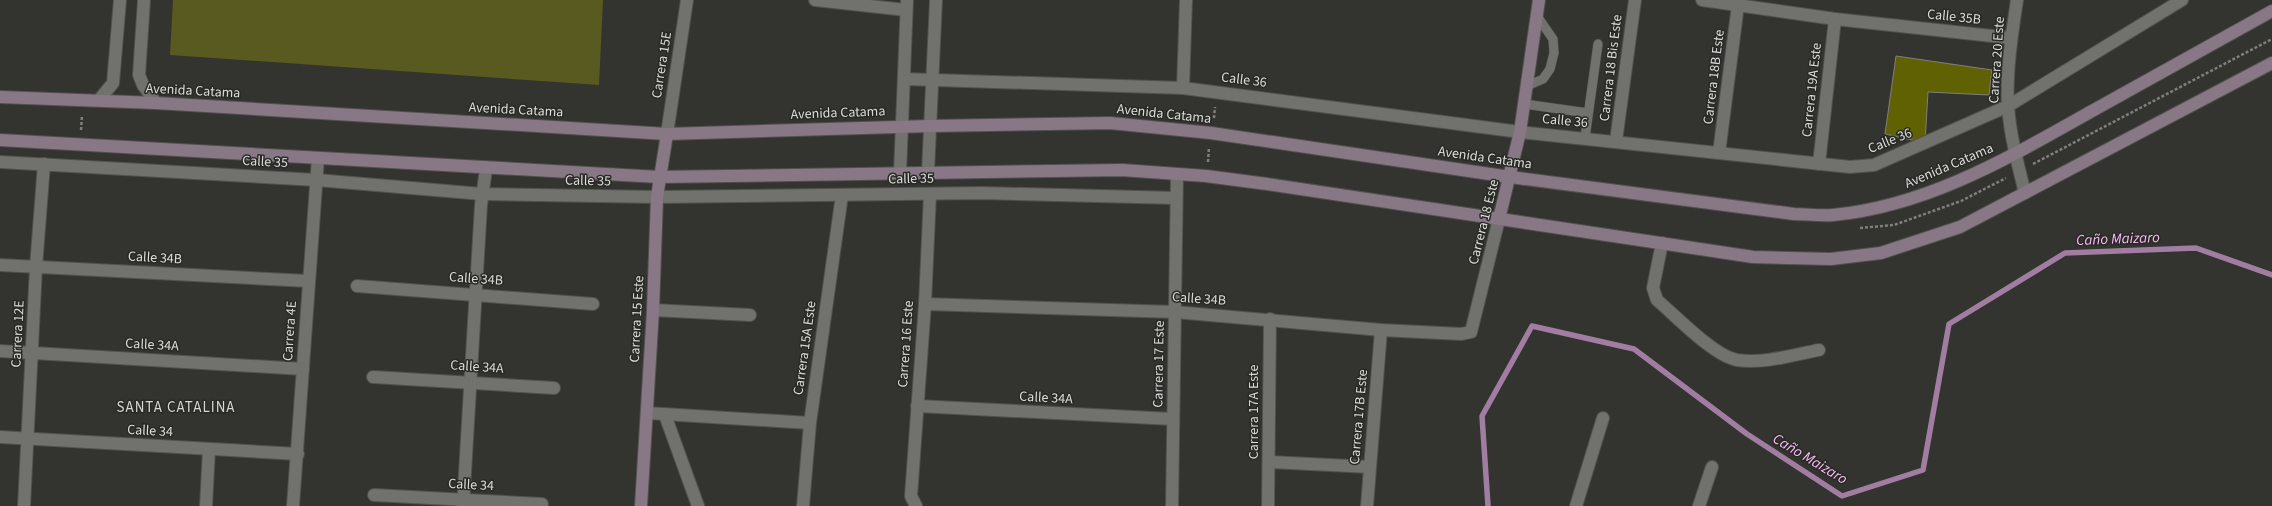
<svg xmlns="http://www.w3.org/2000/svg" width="2272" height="506" font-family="'Source Sans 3',sans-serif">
  <rect width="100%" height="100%" fill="#33332f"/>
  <path fill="#595a1f" d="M173,0H603L599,85L170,55Z"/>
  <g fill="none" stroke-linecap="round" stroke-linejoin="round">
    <path stroke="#a27da2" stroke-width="5.5" d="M1488,506L1482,416L1532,326L1634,349L1747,434L1842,496L1923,470L1949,324L2065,253L2196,248L2272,275"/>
  </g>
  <path fill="#606103" stroke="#80807c" d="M1896,56L1992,70L1989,95L1928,92L1925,143L1885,134Z"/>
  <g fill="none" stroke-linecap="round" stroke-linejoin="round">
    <defs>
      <g id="lane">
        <path d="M1527,86L1543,79L1550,69L1554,53L1553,39L1537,16"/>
        <path d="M1524,104L1588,113"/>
        <path d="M1585,138L1598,44"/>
      </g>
      <g id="street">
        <path d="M144,0L139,75L143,85L156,103"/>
        <path d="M815,0L906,10"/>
        <path d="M1702,0L1835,19L2011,38"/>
        <path d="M2017,0C2012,34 2006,71 2008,106C2010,135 2018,165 2025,193"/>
        <path d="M904,79L1183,88L1520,132L1850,167L1874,165L2008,106L2182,0"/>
        <path d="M1183,88L1186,0"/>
        <path d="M99,100L113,83L120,0"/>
        <path d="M667,134L687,0"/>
        <path d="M1616,141L1635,0"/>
        <path d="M1719,153L1738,5"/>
        <path d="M0,162L317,180L482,194L657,197L982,193L1176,198"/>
        <path d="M1819,164L1835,19"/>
        <path d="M928,172L936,0"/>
        <path d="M900,173L907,0"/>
        <path d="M1662,243L1653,288L1657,300C1677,317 1714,356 1737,360C1763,364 1793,355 1819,350"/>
        <path d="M0,265L308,281"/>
        <path d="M357,286L593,304"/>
        <path d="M925,304L1175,312L1381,330L1461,334L1471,332L1499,219"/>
        <path d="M653,310L750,315"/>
        <path d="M0,351L303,369"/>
        <path d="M373,377L554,388"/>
        <path d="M917,406L1173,419"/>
        <path d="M647,413L810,423"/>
        <path d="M665,415L698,506"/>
        <path d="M0,437L298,454"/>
        <path d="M1270,462L1370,467"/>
        <path d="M374,495L542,504"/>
        <path d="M24,506L36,267L44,164"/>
        <path d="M206,506L209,449"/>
        <path d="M293,506L318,158"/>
        <path d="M463,506L481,205L486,169"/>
        <path d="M803,506L810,423L842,195"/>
        <path d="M916,506L911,496L925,304L930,194"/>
        <path d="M1172,506L1177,175"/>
        <path d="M1268,506L1270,319"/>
        <path d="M1367,506L1381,330"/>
        <path d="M1576,506L1603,418"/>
        <path d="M1699,506L1712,467"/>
      </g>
      <g id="secondary">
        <path d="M0,97L156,103L667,134L930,126L1110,123L1211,133L1510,177L1794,214C1806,214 1820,216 1833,215C1928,206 2010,157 2092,111C2152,78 2212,44 2272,11"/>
        <path d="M0,140L659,177L1122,170L1206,176L1267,184L1753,257L1831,259L1881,253L1960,227L2272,63"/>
        <path d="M1499,219L1520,132L1539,0"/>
        <path d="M641,506L653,310L657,197L667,134"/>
      </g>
    </defs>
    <use href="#lane" stroke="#51514d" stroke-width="10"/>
    <use href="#street" stroke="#51514d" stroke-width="14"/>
    <use href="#secondary" stroke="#51514d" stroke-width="14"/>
    <g stroke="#7f7f7c" stroke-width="2.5" stroke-dasharray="3 2" stroke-linecap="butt">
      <path d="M1214,118L1215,107"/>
      <path d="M81,130L82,115"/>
      <path d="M1208,162L1209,147"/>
      <path d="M2033,164L2272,39"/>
      <path d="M1860,228L1894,225L1961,201L2006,178"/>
    </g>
    <use href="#lane" stroke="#71716d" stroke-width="9"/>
    <use href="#street" stroke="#71716d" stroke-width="12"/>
    <use href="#secondary" stroke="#887886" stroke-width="12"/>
  </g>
  <g text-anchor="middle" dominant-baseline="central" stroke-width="3" stroke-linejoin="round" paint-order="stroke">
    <g font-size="14" fill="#dbdcd9" stroke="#292925">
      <text transform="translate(1954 17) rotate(6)">Calle 35B</text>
      <text transform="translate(1997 60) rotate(-86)">Carrera 20 Este</text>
      <text transform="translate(662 65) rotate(-81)">Carrera 15E</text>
      <text transform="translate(1611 68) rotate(-83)">Carrera 18 Bis Este</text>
      <text transform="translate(1714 77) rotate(-83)">Carrera 18B Este</text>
      <text transform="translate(1244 80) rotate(7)">Calle 36</text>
      <text transform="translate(1812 90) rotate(-84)">Carrera 19A Este</text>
      <text transform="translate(193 91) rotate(3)">Avenida Catama</text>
      <text transform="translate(516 110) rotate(3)">Avenida Catama</text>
      <text transform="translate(838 113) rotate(-2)">Avenida Catama</text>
      <text transform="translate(1164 114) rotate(6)">Avenida Catama</text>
      <text transform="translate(1565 121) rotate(5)">Calle 36</text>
      <text transform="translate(1890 141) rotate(-22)">Calle 36</text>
      <text transform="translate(1485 158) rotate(8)">Avenida Catama</text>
      <text transform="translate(265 162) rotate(3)">Calle 35</text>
      <text transform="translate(1949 166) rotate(-23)">Avenida Catama</text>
      <text transform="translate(911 179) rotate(-1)">Calle 35</text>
      <text transform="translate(588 181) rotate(1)">Calle 35</text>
      <text transform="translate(1484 222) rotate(-76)">Carrera 18 Este</text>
      <text transform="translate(155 258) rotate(3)">Calle 34B</text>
      <text transform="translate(476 279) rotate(4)">Calle 34B</text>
      <text transform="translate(1199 299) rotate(4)">Calle 34B</text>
      <text transform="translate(637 319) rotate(-87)">Carrera 15 Este</text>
      <text transform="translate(290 331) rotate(-86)">Carrera 4E</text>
      <text transform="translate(18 334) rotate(-87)">Carrera 12E</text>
      <text transform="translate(906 344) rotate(-86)">Carrera 16 Este</text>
      <text transform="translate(152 345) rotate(3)">Calle 34A</text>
      <text transform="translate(805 348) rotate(-82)">Carrera 15A Este</text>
      <text transform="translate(1159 364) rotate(-89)">Carrera 17 Este</text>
      <text transform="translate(477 367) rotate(4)">Calle 34A</text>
      <text transform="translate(1046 398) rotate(3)">Calle 34A</text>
      <text transform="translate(1254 412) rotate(-90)">Carrera 17A Este</text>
      <text transform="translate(1359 417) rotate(-85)">Carrera 17B Este</text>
      <text transform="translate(150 431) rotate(3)">Calle 34</text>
      <text transform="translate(471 485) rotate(3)">Calle 34</text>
    </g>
    <g font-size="15" font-style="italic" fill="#fabcf9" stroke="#292925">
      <text transform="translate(2118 239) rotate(-2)">Caño Maizaro</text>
      <text transform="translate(1810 459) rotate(31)">Caño Maizaro</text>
    </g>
    <g font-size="15" letter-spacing="1" fill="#d6d7d1" stroke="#292925">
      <text x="176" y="407">SANTA CATALINA</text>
    </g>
  </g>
</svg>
